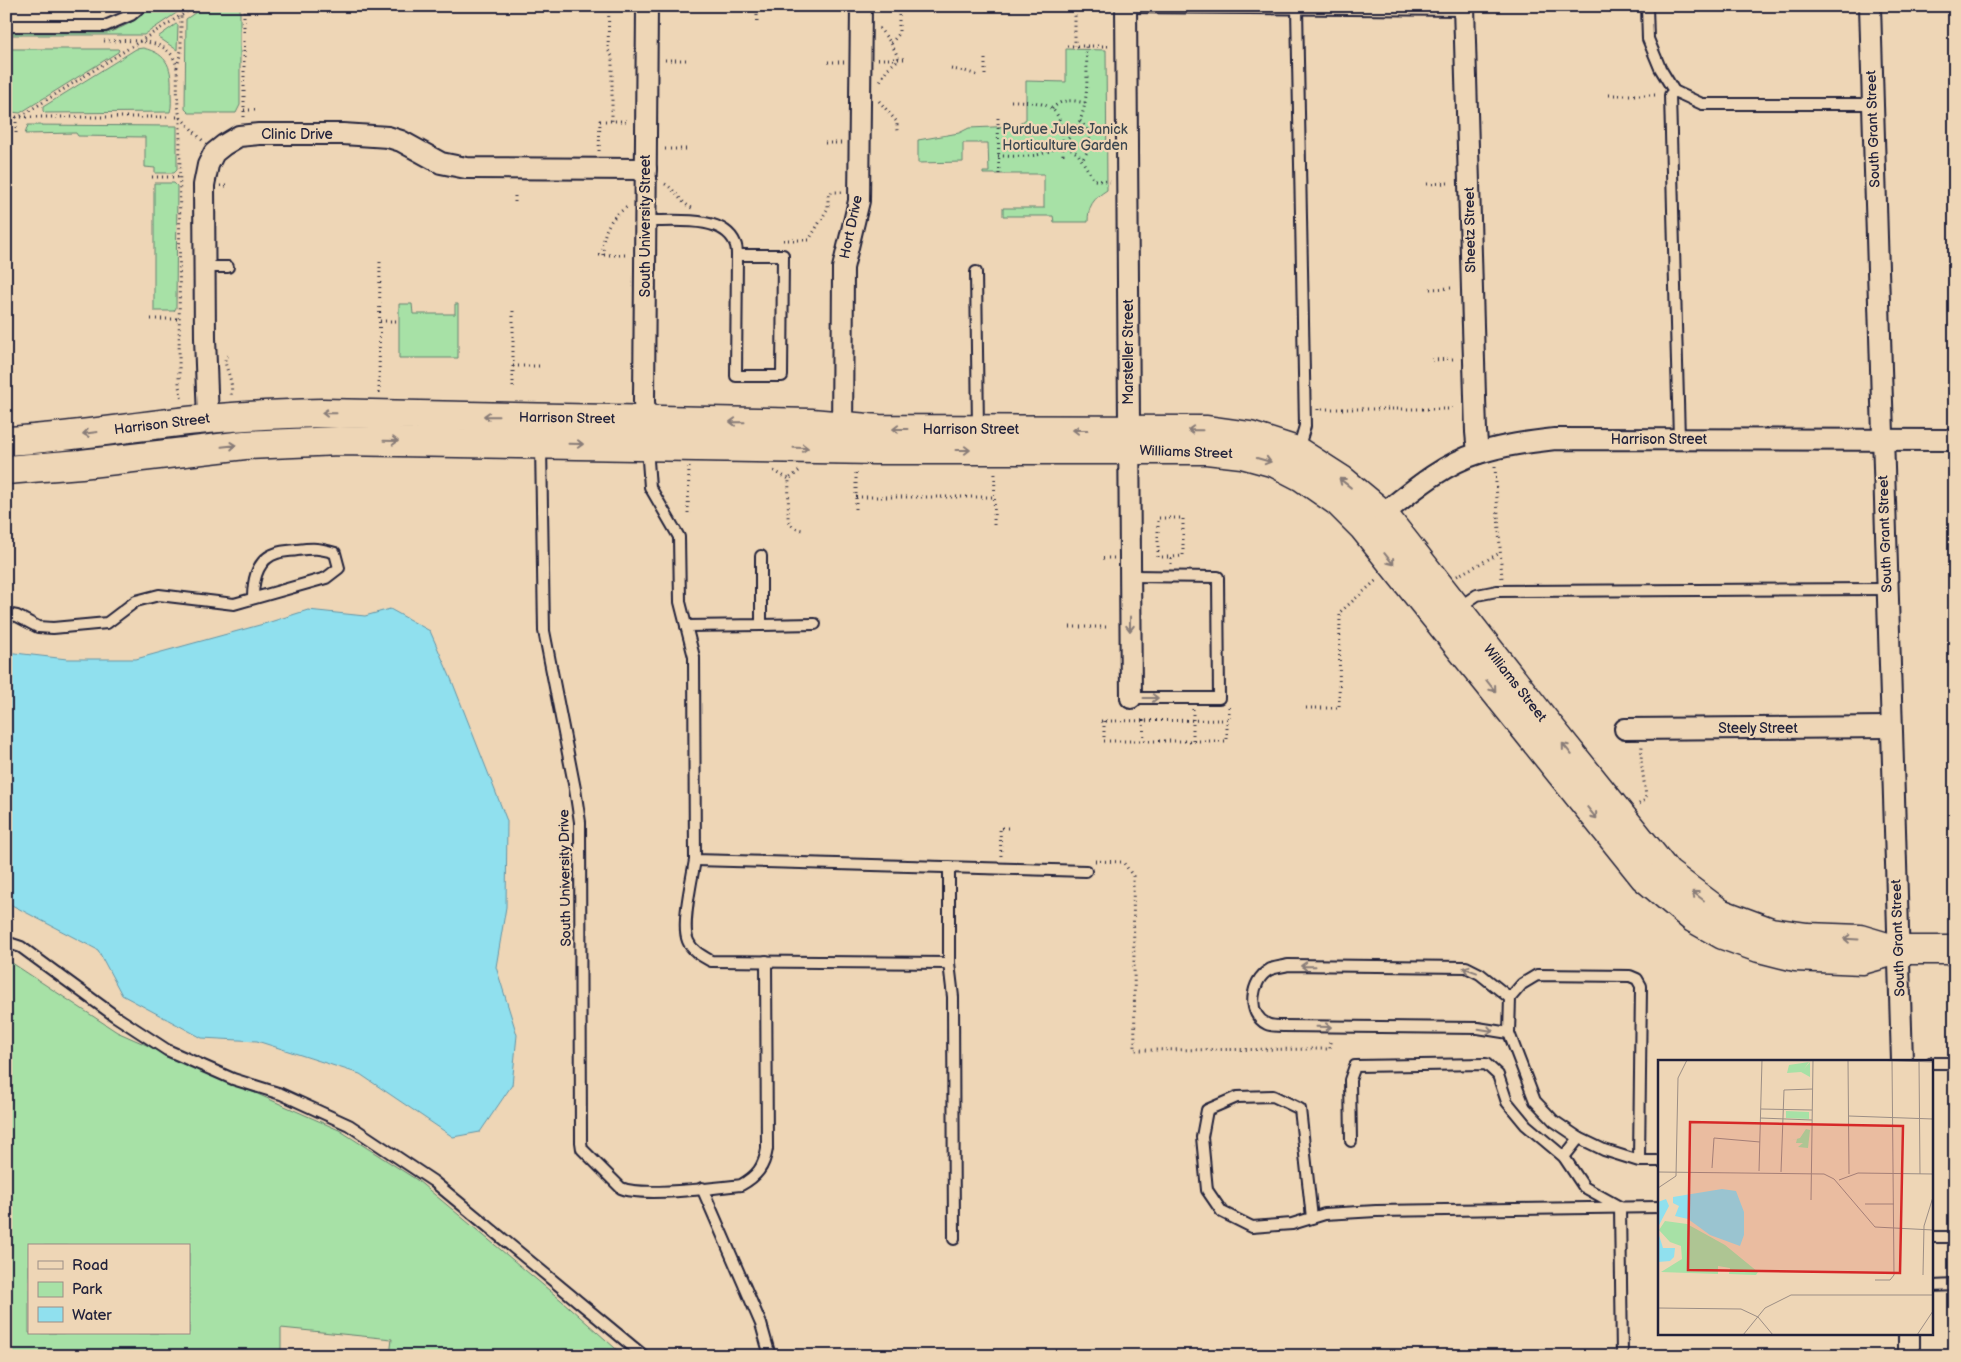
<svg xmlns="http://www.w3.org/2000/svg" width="1961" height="1362" font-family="'Balsamiq Sans',sans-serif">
  <rect width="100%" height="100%" fill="#eed6b6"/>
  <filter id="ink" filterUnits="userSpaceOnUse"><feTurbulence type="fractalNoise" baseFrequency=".02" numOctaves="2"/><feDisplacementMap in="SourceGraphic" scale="10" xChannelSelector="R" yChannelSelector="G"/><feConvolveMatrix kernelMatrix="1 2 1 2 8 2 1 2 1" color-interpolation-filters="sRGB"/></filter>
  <g filter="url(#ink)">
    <g fill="#a7e1a6" stroke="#648270" fill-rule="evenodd">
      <path d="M153,6H178V12L144,35H6V33H107C125,27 139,19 153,6Z"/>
      <path d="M205,6H240V105L236,113H189L185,109L186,19Z"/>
      <path d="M176,24L178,25L177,50L158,37Z"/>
      <path d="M143,48C169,54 172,69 171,92C171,99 172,106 170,112L45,113L43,111V107L136,49Z"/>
      <path d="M6,49H118L119,50L118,52L20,113L12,112L6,109Z"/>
      <path d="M1066,49L1106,50L1107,190C1093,199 1088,206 1088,222H1054L1053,216H1003V208H1044V174H983V172H989L988,143H963V162L918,163V140L959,133L969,128L1017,126L1026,119V81L1066,82Z"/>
      <path d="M28,125L177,126V170L174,173H155V168L145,167V137L78,136L76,133L25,134Z"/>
      <path d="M154,183H174L177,186L176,308L174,311H154Z"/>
      <path d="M399,304H412L413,314H455V304H458V358H399Z"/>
      <path d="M6,959L117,1032L339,1130L417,1180L561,1300L624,1356H390L392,1339L281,1328V1356H6ZM29,1246H189V1333H29Z"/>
    </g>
    <path fill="#90e0ee" stroke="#6494a6" d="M390,609L430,631L452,681L507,821L506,907L496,967L517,1035L512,1085L480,1132L453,1137L360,1074L257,1041L202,1038L122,995L98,950L6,902V652L67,659H136L267,623L308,610L365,616Z"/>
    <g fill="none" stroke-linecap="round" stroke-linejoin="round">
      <defs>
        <g id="service">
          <path d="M1647,6L1648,39L1660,68L1674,91L1702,104H1873"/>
          <path d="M1126,7L1464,10"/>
          <path d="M1297,8L1305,426L1298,450"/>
          <path d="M6,26H105L131,15L141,6"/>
          <path d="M1674,91L1670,95L1679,439"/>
          <path d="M645,221C670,222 723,214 735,243C737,247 737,252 737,255L736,376H782L783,255H737"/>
          <path d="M204,267H228"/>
          <path d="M976,272L978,428"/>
          <path d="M541,446L544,631L575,789L580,822L581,1142L582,1149L621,1188C641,1197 715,1188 741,1185C757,1176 764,1167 767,1149L766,961"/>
          <path d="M647,447L650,487L679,537L680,602L694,657L695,860L1086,871"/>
          <path d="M1130,576L1218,577L1219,698H1131"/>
          <path d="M1458,608L1477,595L1497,591L1887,589"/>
          <path d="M6,614L17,616L38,627L53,628L107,623L136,601L159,595L234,604L326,578L339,568L335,553C320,548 313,548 297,550C291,551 283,551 277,553C257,559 253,580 253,598"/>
          <path d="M761,625L815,624"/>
          <path d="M686,626L761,625V556"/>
          <path d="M695,860C692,879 681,925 688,941C692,951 702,956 711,961L949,963V867"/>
          <path d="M6,942L21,947L115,1016L167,1050L233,1079L281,1094L349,1125L433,1181L644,1356"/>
          <path d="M949,963L953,997L954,1239"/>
          <path d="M1509,1033L1478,1028L1283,1026C1278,1026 1271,1026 1267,1024C1246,1014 1251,980 1269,970C1274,967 1282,967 1288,965L1466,967L1480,974L1510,998"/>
          <path d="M1932,1063H1955"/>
          <path d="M1351,1141L1350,1080L1355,1066L1486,1064L1498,1075L1507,1102L1526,1125L1564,1157L1584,1187L1620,1207L1622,1356"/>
          <path d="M1564,1157L1579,1138"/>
          <path d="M1639,1161L1641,986L1637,979L1630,976L1537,975L1522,984L1510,998L1509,1033L1535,1101L1554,1121L1579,1138L1604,1150L1639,1161H1660"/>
          <path d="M702,1188L761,1324L770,1356"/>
          <path d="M1312,1218L1300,1109L1273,1096L1237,1097L1207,1110L1202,1137L1207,1190L1222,1212L1252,1227L1292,1224L1325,1214L1376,1211L1660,1207"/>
          <path d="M1932,1237H1955"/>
          <path d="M1932,1286L1955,1285"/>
        </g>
        <g id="minor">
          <path d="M1126,6L1131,698"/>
          <path d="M1464,6L1476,432L1478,453"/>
          <path d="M1870,6L1902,1061"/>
          <path d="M208,419L205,338L204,185L208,165L214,153L224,145L239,136L259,134H343L388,137L401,141L441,163L466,168L646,169"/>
          <path d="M646,432L644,401L647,6"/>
          <path d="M842,440L843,268L859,201L861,6"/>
          <path d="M1383,514C1412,491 1443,464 1479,453C1504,445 1529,442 1555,439L1955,440"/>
          <path d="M1625,729L1891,727"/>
          <path d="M1909,1333V1356"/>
        </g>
        <g id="secondary">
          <path d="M6,441C74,437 141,425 208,419C247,415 285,414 323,413L811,423L879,429L1207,430L1250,436L1297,451L1342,480L1383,514L1541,716L1667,873L1720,913L1771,932L1807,937L1860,939L1897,950"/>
          <path d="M6,470L81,464L245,445L339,441L875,450H1207L1242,454L1275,463L1302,477L1338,502L1363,527L1644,877L1693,918L1723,935L1759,948L1795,957L1862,960L1898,950H1955"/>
        </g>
      </defs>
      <use href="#service" stroke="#22223b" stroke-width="14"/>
      <use href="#minor" stroke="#22223b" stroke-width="24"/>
      <use href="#secondary" stroke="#22223b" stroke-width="31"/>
      <g stroke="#22223b" stroke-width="3" stroke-dasharray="1 4" stroke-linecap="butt">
        <path d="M609,6L608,50L612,56V121"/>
        <path d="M744,6L748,10L768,11L772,6"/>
        <path d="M1073,6L1075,16V46"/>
        <path d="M986,11L987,6"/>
        <path d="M757,21V11"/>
        <path d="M879,28L891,43L899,59L887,69L879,83"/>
        <path d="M104,41C128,41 174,35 177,70C178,86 176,101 180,117L179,386L182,401"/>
        <path d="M891,43L899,34V6"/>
        <path d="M1067,46H1109"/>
        <path d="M878,59H906"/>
        <path d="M665,60H687"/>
        <path d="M828,62H844"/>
        <path d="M177,67L181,51V6"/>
        <path d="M951,69L965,71L977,75"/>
        <path d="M985,75V51"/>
        <path d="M1609,95H1659"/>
        <path d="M879,101L897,122V131"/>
        <path d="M1011,101C1057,101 1063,110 1063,155"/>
        <path d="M1052,109C1062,98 1073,100 1085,103"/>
        <path d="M244,110H257"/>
        <path d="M21,116L196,6"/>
        <path d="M6,117H180L203,141"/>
        <path d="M16,117V133"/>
        <path d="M244,117V6"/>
        <path d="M998,118L999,174"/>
        <path d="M1080,121C1092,132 1092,147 1082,160"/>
        <path d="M825,143H842"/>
        <path d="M1063,143L1078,154L1094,180L1110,182"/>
        <path d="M665,149H688"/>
        <path d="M599,151L600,121H627"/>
        <path d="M998,156C1011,156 1025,157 1037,155C1092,142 1088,90 1086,46"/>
        <path d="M152,177H180"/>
        <path d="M665,184C676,190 679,202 692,208"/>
        <path d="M1427,184L1448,183"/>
        <path d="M220,186H228"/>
        <path d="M515,202V194"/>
        <path d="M783,240H809L828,208V195L832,192H842"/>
        <path d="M599,255H626"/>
        <path d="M603,255C603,232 607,220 627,207"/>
        <path d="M1430,289L1451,288"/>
        <path d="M151,319H179"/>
        <path d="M380,321H399"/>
        <path d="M228,356L225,358C225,371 234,379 231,395"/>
        <path d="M1432,360L1453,359"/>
        <path d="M513,366H539"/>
        <path d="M513,387V309"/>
        <path d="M379,393L380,261"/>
        <path d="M1318,410V409H1454"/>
        <path d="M689,467L688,513H692"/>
        <path d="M1495,467L1502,579"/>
        <path d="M774,471L789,479"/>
        <path d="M799,471L789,479L788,519C791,526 795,529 803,530"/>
        <path d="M856,497H995"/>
        <path d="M856,509V470"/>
        <path d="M994,525L995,471"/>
        <path d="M1103,558H1114"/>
        <path d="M1171,564V557H1158V518H1183V556L1171,557"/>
        <path d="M1457,576L1500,553"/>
        <path d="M1070,627H1109"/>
        <path d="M1306,708H1339L1340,612L1378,579"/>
        <path d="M1193,709V741"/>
        <path d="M1143,720L1144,741"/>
        <path d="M1101,721L1229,720V705"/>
        <path d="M1104,721V741H1227V720"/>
        <path d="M1639,804L1645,800L1646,796L1641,760L1642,746"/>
        <path d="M1001,856L1000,828H1010"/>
        <path d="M1095,861L1123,862L1133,876L1135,1050L1330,1049V1039"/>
      </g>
      <use href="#service" stroke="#eed6b6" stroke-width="10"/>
      <use href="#minor" stroke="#eed6b6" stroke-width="20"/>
      <use href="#secondary" stroke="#eed6b6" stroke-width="28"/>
    </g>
    <defs><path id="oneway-shaft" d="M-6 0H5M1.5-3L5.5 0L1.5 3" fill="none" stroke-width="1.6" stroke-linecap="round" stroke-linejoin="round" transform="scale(1.25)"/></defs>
    <g stroke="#887c78">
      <use href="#oneway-shaft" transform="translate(329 413) rotate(-179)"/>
      <use href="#oneway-shaft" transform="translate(491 416) rotate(-179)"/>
      <use href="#oneway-shaft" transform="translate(737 422) rotate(-179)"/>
      <use href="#oneway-shaft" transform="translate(900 429) rotate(-180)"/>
      <use href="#oneway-shaft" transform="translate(1080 430) rotate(-180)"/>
      <use href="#oneway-shaft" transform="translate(1195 430) rotate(-179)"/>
      <use href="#oneway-shaft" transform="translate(90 433) rotate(173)"/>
      <use href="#oneway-shaft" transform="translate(391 441) rotate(1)"/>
      <use href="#oneway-shaft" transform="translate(576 444) rotate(1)"/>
      <use href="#oneway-shaft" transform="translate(229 446) rotate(-6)"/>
      <use href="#oneway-shaft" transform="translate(801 448) rotate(1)"/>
      <use href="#oneway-shaft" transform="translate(963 450)"/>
      <use href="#oneway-shaft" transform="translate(1264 460) rotate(16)"/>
      <use href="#oneway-shaft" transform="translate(1345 483) rotate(-142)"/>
      <use href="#oneway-shaft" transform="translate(1389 559) rotate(51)"/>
      <use href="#oneway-shaft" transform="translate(1130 624) rotate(90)"/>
      <use href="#oneway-shaft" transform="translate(1491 686) rotate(51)"/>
      <use href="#oneway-shaft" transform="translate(1151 698)"/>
      <use href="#oneway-shaft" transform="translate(1567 749) rotate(-129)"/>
      <use href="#oneway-shaft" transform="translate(1592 813) rotate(51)"/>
      <use href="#oneway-shaft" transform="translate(1698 896) rotate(-143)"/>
      <use href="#oneway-shaft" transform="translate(1851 939) rotate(-177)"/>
      <use href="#oneway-shaft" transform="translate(1308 966) rotate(-179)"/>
      <use href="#oneway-shaft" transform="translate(1470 970) rotate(-160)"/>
      <use href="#oneway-shaft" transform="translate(1324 1027) rotate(1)"/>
      <use href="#oneway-shaft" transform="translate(1486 1030) rotate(9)"/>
    </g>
  </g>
  <g text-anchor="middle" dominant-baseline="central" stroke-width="4.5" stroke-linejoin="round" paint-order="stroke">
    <g font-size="14" fill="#3d4850" stroke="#eed6b6">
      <text x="1065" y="129">Purdue Jules Janick<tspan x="1065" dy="16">Horticulture Garden</tspan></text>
    </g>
    <g font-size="14" fill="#22223b" stroke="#eed6b6">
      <text transform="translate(1873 129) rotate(-92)">South Grant Street</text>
      <text x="297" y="134">Clinic Drive</text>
      <text transform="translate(645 226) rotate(-90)">South University Street</text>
      <text transform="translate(851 227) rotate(-78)">Hort Drive</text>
      <text transform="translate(1470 230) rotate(-91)">Sheetz Street</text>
      <text transform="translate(1128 352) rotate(-90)">Marsteller Street</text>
      <text transform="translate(567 418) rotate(1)">Harrison Street</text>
      <text transform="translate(162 424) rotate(-7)">Harrison Street</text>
      <text x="971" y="429">Harrison Street</text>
      <text x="1659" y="439">Harrison Street</text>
      <text transform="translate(1186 452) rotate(2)">Williams Street</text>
      <text transform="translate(1885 534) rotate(-92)">South Grant Street</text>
      <text transform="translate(1515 683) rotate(52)">Williams Street</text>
      <text x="1758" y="728">Steely Street</text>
      <text transform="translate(565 878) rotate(-91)">South University Drive</text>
      <text transform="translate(1898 938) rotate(-92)">South Grant Street</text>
    </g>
  </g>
  <g transform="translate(1658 1060)">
    <rect width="275" height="275" fill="#eed6b6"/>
    <path d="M151,2L146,9L152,2V17L143,12L129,13L131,5ZM128,51L151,52V59L128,58ZM148,69L152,70L150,88L140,87L145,83H138L139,79L131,81L142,78ZM7,161L29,164L67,185L100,212L98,215L71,214L72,208L60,206V214L3,212L24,199L23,186L12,182L1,170Z" fill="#a7e1a6"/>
    <path d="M64,129L78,131L86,152V175L82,186L52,175L30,159L17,156L21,146L15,143V137ZM8,139L11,146L0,167V142ZM0,172L5,188H17L16,197L12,201L0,202Z" fill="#90e0ee"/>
    <path fill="none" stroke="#9c8e85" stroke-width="1" d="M190,0L191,114M213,0L275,2M261,1L262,114M103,49L154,50M191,56L275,59M102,58L154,60M54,108L56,78L102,82M101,111L104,0M0,112L166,114L176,119L217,167L275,170M123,112L126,30L155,29M181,120L200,113L275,114M0,128L18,116L20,18L29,0M153,140L155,0M207,144H236M265,215L266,166L275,137M217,220H232L236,215L234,0M0,248L83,249L100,257L115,275M85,275L107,248L133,235H275M259,275L275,251"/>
    <path fill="#d62828" fill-opacity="0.15" stroke="#d62828" stroke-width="2.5" d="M32,62L245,66L242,213L30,210Z"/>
    <rect width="275" height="275" fill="none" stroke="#22223b" stroke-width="2.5"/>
  </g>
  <rect width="1961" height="1362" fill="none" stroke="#eed6b6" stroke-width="25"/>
  <rect x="12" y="12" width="1936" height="1337" fill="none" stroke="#22223b" stroke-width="2" filter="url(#ink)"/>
  <rect x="28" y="1244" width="162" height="90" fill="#eed6b6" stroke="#9c8e85"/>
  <rect x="38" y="1261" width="25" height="8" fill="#eed6b6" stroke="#9c8e85"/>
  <text x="72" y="1270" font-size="15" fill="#22223b">Road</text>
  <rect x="38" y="1282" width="25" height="15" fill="#a7e1a6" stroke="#9c8e85"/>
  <text x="72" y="1294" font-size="15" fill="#22223b">Park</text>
  <rect x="38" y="1307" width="25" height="15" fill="#90e0ee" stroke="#9c8e85"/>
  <text x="72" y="1320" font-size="15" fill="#22223b">Water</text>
</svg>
